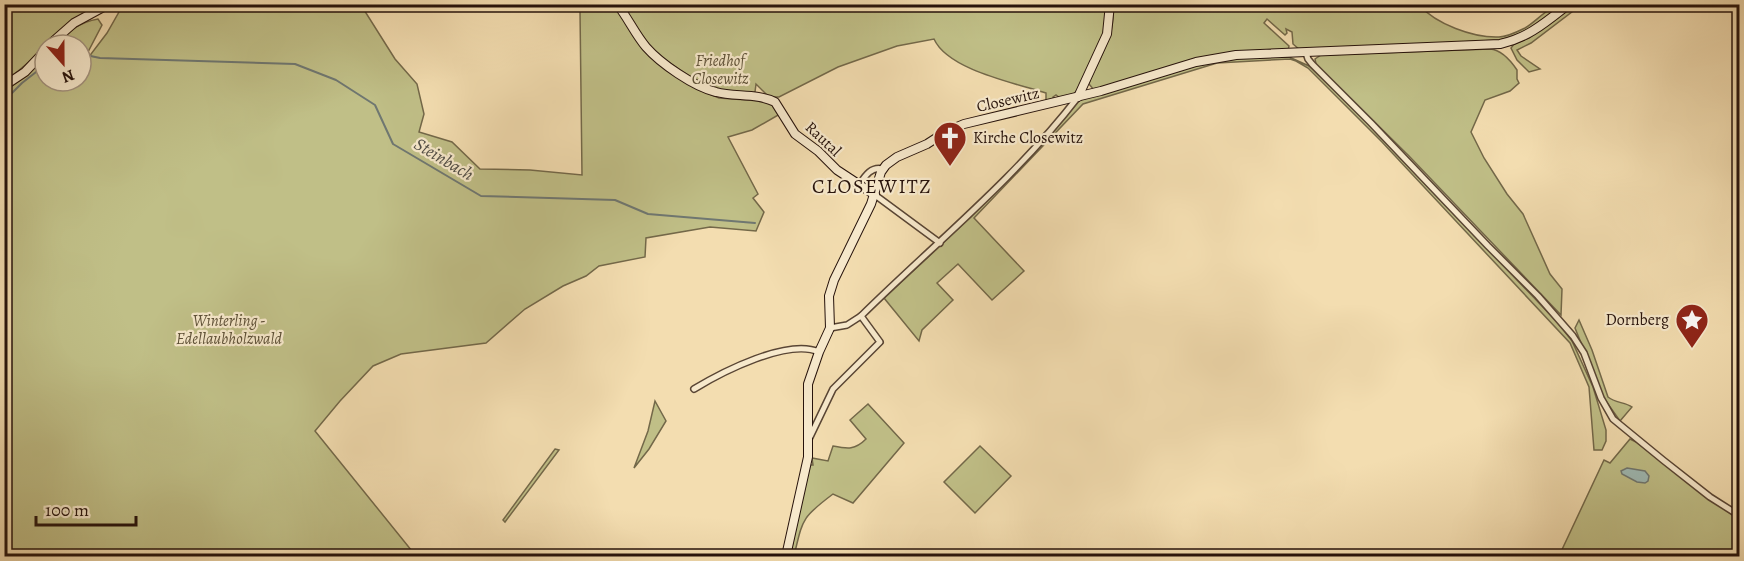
<svg xmlns="http://www.w3.org/2000/svg" width="1744" height="561" font-family="Alegreya,serif">
  <rect width="100%" height="100%" fill="#f3ddb0"/>
  <filter id="stains"><feTurbulence type="fractalNoise" baseFrequency=".00333" numOctaves="4"/><feColorMatrix values="0 0 0 0 .2 0 0 0 0 .09 0 0 0 0 .02 0 0 0 .5 -.17"/></filter>
  <radialGradient id="worn" r=".72"><stop offset=".6" stop-color="#630" stop-opacity="0"/><stop offset="1" stop-color="#630" stop-opacity=".3"/></radialGradient>
  <g fill="#c0bf87" stroke="#736849" stroke-width="1.5">
    <path d="M1107,4L1103,35L1079,88L1073,95L1060,98L1056,95L1053,97L1054,101H1046V93C1015,83 948,70 934,39L897,46L838,67L779,97H769L756,84L755,92L751,94L716,89L703,85L665,60L652,49L620,5Z"/>
    <path d="M5,5H101L71,21L48,41L36,56L5,82Z"/>
    <path d="M123,5H361L395,59L417,84L424,114L419,132L452,142L480,169L530,170L582,175L580,11L578,5H614L637,39L700,90L719,98L761,101L772,104L780,114L752,130L728,137L758,194L753,198L764,212L756,231L710,227L646,238L645,257L599,266L586,276L563,286L525,309L486,343L401,354L373,366L340,401L315,431L416,556H5V91L28,74L45,57V81H81V45H54C67,32 80,22 98,19L102,25L88,52L85,64L87,65L91,54L107,33Z"/>
    <path d="M1113,5H1419C1436,24 1473,38 1499,37C1507,37 1517,32 1525,28C1537,21 1549,5 1563,5L1527,31L1500,40L1300,50L1293,44L1292,32L1286,29L1287,33L1285,35L1267,19L1264,23L1289,46L1288,51L1235,53L1094,90L1089,84L1090,80C1101,56 1116,32 1113,5Z"/>
    <path d="M1574,5H1581L1531,43L1517,50L1521,56L1540,69L1529,72L1517,60L1511,48L1514,44L1529,38Z"/>
    <path d="M1490,49C1501,50 1511,61 1517,70V79L1519,83L1510,91L1485,100L1471,132L1484,158L1507,194L1523,214L1550,274L1562,289L1561,315L1409,156L1316,64L1315,59L1321,55Z"/>
    <path d="M1289,57L1309,66L1369,124L1558,323L1572,341L1593,387L1606,430V441L1602,450H1594L1589,387L1570,343L1382,142L1308,68L1296,61L1290,59L1217,63L1083,104L974,218L1024,271L992,300L958,264L937,283L953,300L922,330L919,341L884,298L972,216L1080,100L1197,65L1236,58Z"/>
    <path d="M1579,320L1592,350L1608,397C1615,403 1625,402 1632,407L1620,421L1603,397L1575,328Z"/>
    <path d="M655,401L666,421L649,449L634,468L648,431Z"/>
    <path d="M868,404L904,443L853,503L833,494C801,518 803,519 794,556H790L809,465H813L812,458L828,461L833,446C848,449 855,450 866,439L850,420Z"/>
    <path d="M1630,439L1636,442L1708,498L1739,519V556H1559L1604,460L1610,463Z"/>
    <path d="M980,446L1011,476L975,513L944,482Z"/>
    <path d="M555,449L559,450L505,522L503,520Z"/>
  </g>
  <path fill="#9fbab5" stroke="#6f7771" stroke-width="1.5" d="M1627,468L1645,471L1649,476L1648,481L1645,483L1637,482L1622,474L1621,471Z"/>
  <g fill="none" stroke-linecap="round" stroke-linejoin="round">
    <g stroke="#6f7771" stroke-width="2">
      <path d="M81,54L100,58L295,64L336,80L375,105L393,144L481,196L615,200L648,214L755,223"/>
      <path d="M4,101L22,83L45,65"/>
    </g>
    <defs>
      <g id="street">
        <path d="M1306,53L1308,59L1312,64L1371,123L1488,246L1538,296L1573,336L1584,353L1601,398L1613,419L1663,460L1710,497L1740,516"/>
        <path d="M859,185C865,176 871,166 883,169"/>
        <path d="M875,195L940,243"/>
        <path d="M830,328L847,325L861,316C934,244 1015,179 1078,97"/>
        <path d="M694,389C722,372 788,338 819,352"/>
        <path d="M809,439L833,389L880,342L861,316"/>
      </g>
      <g id="secondary">
        <path d="M617,4C628,18 635,34 646,47C660,63 694,87 716,92C735,97 757,93 775,102L795,134L818,151L837,170L875,195"/>
        <path d="M49,45L74,23L109,4"/>
        <path d="M4,86L25,72L45,51"/>
        <path d="M1078,97L1107,34L1110,4"/>
        <path d="M786,556L808,457V384L819,352L830,328L829,296L834,280L871,204L881,172L886,165L897,157L927,144L947,131L964,124L1101,91L1196,62L1236,55L1500,44C1528,38 1546,22 1569,4"/>
      </g>
    </defs>
    <use href="#street" stroke="#594534" stroke-width="8"/>
    <use href="#secondary" stroke="#26120b" stroke-width="10"/>
    <use href="#street" stroke="#f7e9cc" stroke-width="5"/>
    <use href="#secondary" stroke="#f7e9cc" stroke-width="8"/>
  </g>
  <defs>
    <symbol id="church-pin" viewBox="-11 -11 22 30"><path d="M0 17L-7.5 6A9.5 9.5 0 1 1 7.5 6Z" fill="#8f2418" stroke="#f7e9cc"/><path d="M-1.2-6h2.4v3.5h3.3v2.4h-3.3V6h-2.4V-.1h-3.3v-2.4h3.3Z" fill="#fff"/></symbol>
    <symbol id="sight-pin" viewBox="-11 -11 22 30"><path d="M0 17L-7.5 6A9.5 9.5 0 1 1 7.5 6Z" fill="#8f2418" stroke="#f7e9cc"/><path d="M0-6L1.8-2.2L6-1.7L2.9 1.2L3.7 5.4L0 3.3L-3.7 5.4L-2.9 1.2L-6-1.7L-1.8-2.2Z" fill="#fff"/></symbol>
  </defs>
  <g fill-rule="evenodd">
    <use href="#church-pin" x="931" y="119" width="38" height="52"/>
    <use href="#sight-pin" x="1673" y="301" width="38" height="52"/>
  </g>
  <g text-anchor="middle" dominant-baseline="central" stroke-width="4.5" stroke-linejoin="round" paint-order="stroke">
    <g font-size="16" font-style="italic" fill="#5c4f36" stroke="#f7e9cc">
      <text x="720" y="61">Friedhof<tspan x="720" dy="18">Closewitz</tspan></text>
      <text x="229" y="321">Winterling -<tspan x="229" dy="18">Edellaubholzwald</tspan></text>
    </g>
    <g font-size="16" fill="#26120b" stroke="#f7e9cc">
      <text transform="translate(1008 100) rotate(-13)">Closewitz</text>
      <text transform="translate(823 139) rotate(43)">Rautal</text>
    </g>
    <g font-size="16" fill="#26120b" stroke="#f7e9cc" text-anchor="start">
      <text x="973" y="138">Kirche Closewitz</text>
      <text x="1669" y="320" text-anchor="end">Dornberg</text>
    </g>
    <g font-size="18" font-style="italic" fill="#504d46" stroke="#f7e9cc">
      <text transform="translate(444 159) rotate(31)">Steinbach</text>
    </g>
    <g font-size="20" letter-spacing="1.5" fill="#26120b" stroke="#f7e9cc">
      <text x="872" y="186">CLOSEWITZ</text>
    </g>
  </g>
  <rect width="1744" height="561" fill="none" stroke="#f3ddb0" stroke-width="24"/>
  <rect x="6" y="6" width="1732" height="549" fill="none" stroke="#26120b" stroke-width="3"/>
  <rect x="12" y="12" width="1720" height="537" fill="none" stroke="#26120b" stroke-width="1.5"/>
  <g transform="translate(63 63) rotate(159)"><circle r="28" fill="#f7e9cc" stroke="#a3937f" stroke-width="1.5"/>
  <path d="M0-4.5L10 22L0 15L-10 22Z" fill="#8f2418"/>
  <text y="-9" font-size="16" font-weight="bold" text-anchor="middle" fill="#26120b">N</text>
  </g>
  <path d="M36 516v9h100v-9" fill="none" stroke="#26120b" stroke-width="3"/>
  <text x="45" y="516" font-size="18" fill="#26120b" stroke="#f7e9cc" stroke-width="4.5" paint-order="stroke">100 m</text>
  <rect width="100%" height="100%" filter="url(#stains)"/>
  <rect width="100%" height="100%" fill="url(#worn)"/>
</svg>
